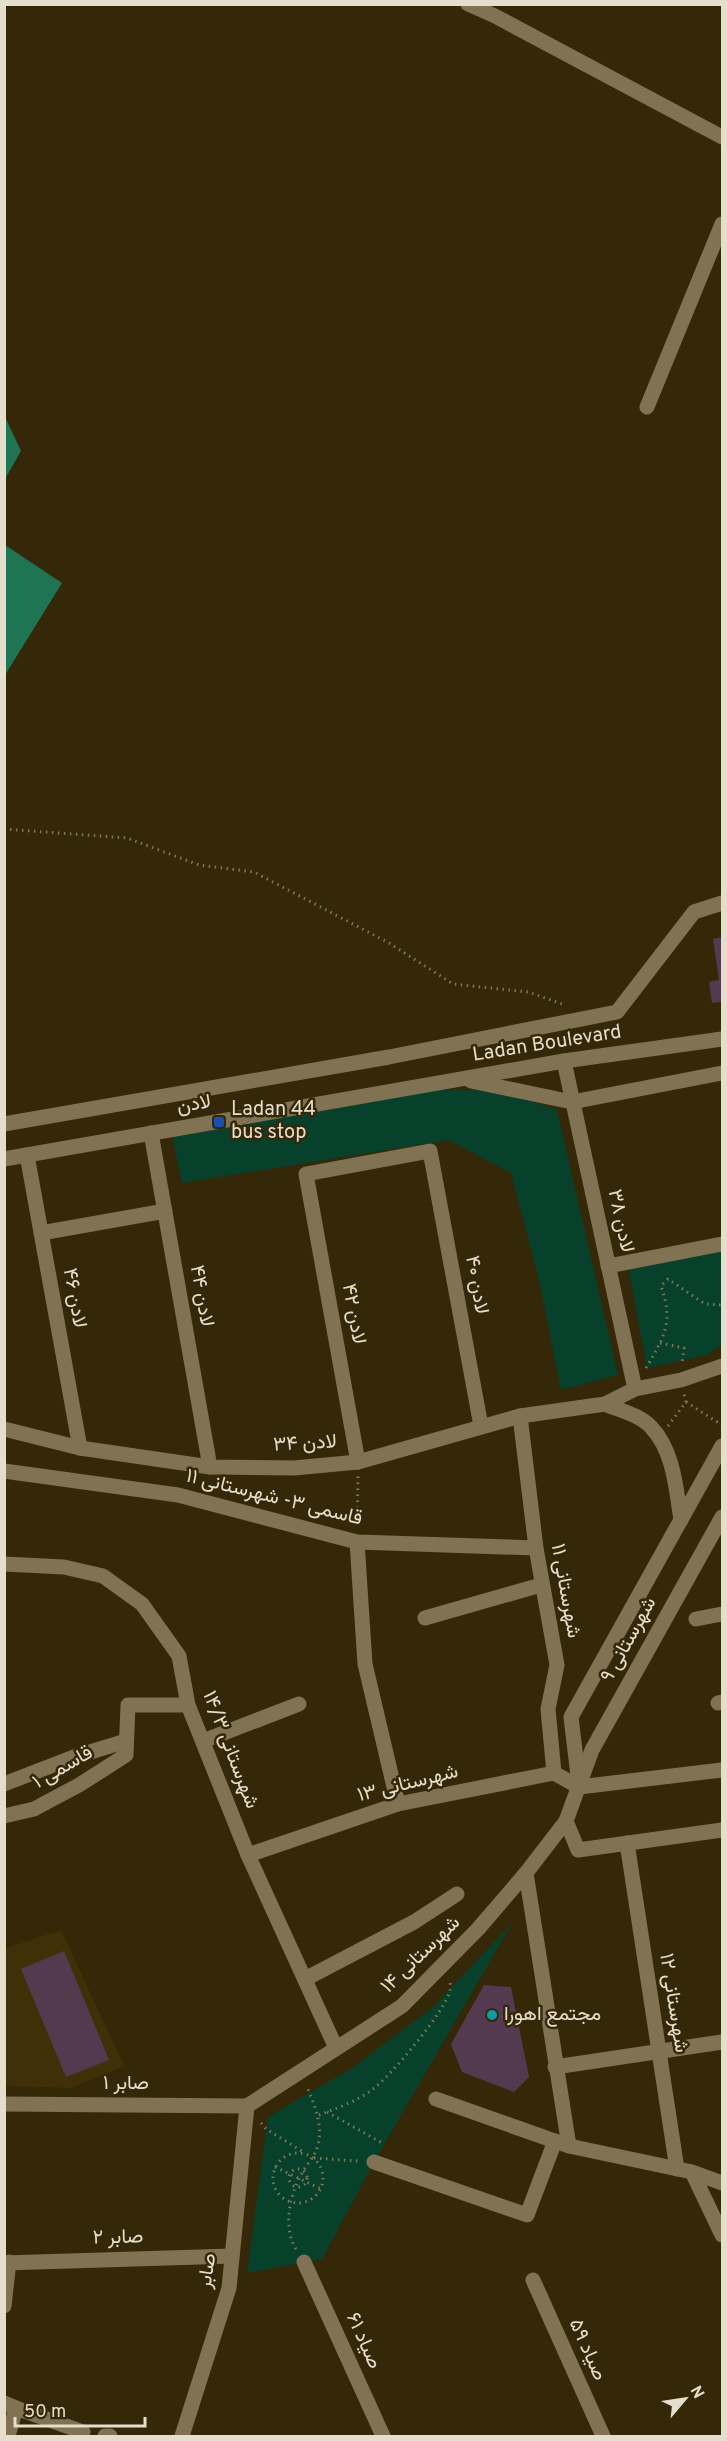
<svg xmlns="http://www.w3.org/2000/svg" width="727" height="2441" font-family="Overpass,Vazirmatn,sans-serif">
  <rect width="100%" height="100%" fill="#352808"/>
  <path fill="#3f3007" d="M61,1930L124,2066L71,2088L5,2086L4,1949Z"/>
  <g fill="#07412b">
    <path d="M428,1089L502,1091L557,1110L618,1375L561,1390L539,1280L511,1173L449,1140L182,1183L172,1135Z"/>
    <path d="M722,1249V1345L706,1355L647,1368L628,1265Z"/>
    <path d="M512,1923L374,2162L322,2259L247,2273L268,2117L352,2068L433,2007Z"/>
  </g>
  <g fill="#1e7453">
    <path d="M5,417L21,451L5,479Z"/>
    <path d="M5,545L62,583L5,675Z"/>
  </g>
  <g fill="#543a4f">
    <path d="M722,937V1002L712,1003L709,982L719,980L713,939Z"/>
    <path d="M64,1951L109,2060L66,2077L21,1969Z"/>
    <path d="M484,1985L511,1987L529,2077L514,2092L462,2072L451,2044Z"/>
  </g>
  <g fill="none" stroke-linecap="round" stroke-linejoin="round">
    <g stroke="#81765c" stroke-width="3" stroke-dasharray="1.5 4.5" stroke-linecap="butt">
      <path d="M4,829L127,838L199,865L254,872L389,943L453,984L528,992L565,1005"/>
      <path d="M660,1343L684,1348L682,1364"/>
      <path d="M646,1368C664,1337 674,1322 661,1286L668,1279L705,1304L722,1305"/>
      <path d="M686,1402L722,1425"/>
      <path d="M668,1426L686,1402L684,1394"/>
      <path d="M357,1526L358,1476"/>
      <path d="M327,2112L384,2144"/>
      <path d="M319,2115C337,2108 358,2101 373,2089C390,2077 447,2009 450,1990C451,1989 450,1982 450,1981"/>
      <path d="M261,2123L266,2129L305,2153"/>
      <circle cx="298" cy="2178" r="25"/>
      <path d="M314,2158L358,2161"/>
      <path d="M275,2167L321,2189"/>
      <circle cx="298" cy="2178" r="9"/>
      <path d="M296,2249C282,2226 290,2192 304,2170C309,2161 315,2156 318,2145C323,2125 315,2106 307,2087"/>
    </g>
    <g stroke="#807252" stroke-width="15">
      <path d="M468,4L495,16L722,137"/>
      <path d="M647,407L722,224"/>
      <path d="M564,1061L635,1389"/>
      <path d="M471,1081L572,1102L722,1073"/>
      <path d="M4,1124L389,1057L617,1012L694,912L722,903"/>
      <path d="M151,1133L210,1467"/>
      <path d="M27,1155L80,1448"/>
      <path d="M4,1159L564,1061L722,1039"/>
      <path d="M41,1233L165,1211"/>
      <path d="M608,1266L722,1244"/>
      <path d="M605,1404C619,1410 640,1415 651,1427C674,1451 676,1489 681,1520"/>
      <path d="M520,1416L536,1548L557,1665L548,1709L554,1773"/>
      <path d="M4,1429L80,1448L210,1467L294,1468L358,1462L520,1416L605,1404L635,1389L681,1380L722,1366"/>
      <path d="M358,1462L306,1174L430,1151L481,1426"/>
      <path d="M4,1471L178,1495L357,1542L536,1548"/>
      <path d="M722,1517L592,1750L566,1821L578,1850L722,1830"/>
      <path d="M357,1542L365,1664L398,1804"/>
      <path d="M4,1564L64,1567L103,1576L142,1604L179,1656L188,1705L248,1855L336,2048"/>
      <path d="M425,1618L541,1585"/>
      <path d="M696,1619L722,1614"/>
      <path d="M718,1703L722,1702"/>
      <path d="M203,1741L299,1704"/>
      <path d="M4,1784L74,1757L126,1741"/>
      <path d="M579,1784L571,1717L722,1446"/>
      <path d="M579,1787L722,1770"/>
      <path d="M4,1816L34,1809L79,1785L126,1755L128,1705H188"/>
      <path d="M627,1843L677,2169"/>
      <path d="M248,1855L398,1804L554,1773L579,1787"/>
      <path d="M526,1873L569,2146"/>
      <path d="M305,1979L414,1922L457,1894"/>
      <path d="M555,2067L722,2042"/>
      <path d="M436,2099L569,2146L692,2172L722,2183"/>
      <path d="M4,2104L247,2106"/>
      <path d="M247,2106L402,2006L478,1929L526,1873L566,1821"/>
      <path d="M374,2162L527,2215L555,2141"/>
      <path d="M692,2172L722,2235"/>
      <path d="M304,2262L383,2436"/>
      <path d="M4,2263L232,2256"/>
      <path d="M533,2280L603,2436"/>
      <path d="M4,2306L9,2262"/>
      <path d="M4,2403L16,2408L8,2436"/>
      <path d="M16,2408L83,2432"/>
      <path d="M105,2436H110"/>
      <path d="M182,2436L229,2288L247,2106"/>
    </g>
  </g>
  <rect fill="#1a4fb4" stroke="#352808" stroke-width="2" x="213" y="1116" width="12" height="12" rx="3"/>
  <circle fill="#0f9aa8" stroke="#352808" stroke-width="2" cx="492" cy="2015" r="6"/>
  <g text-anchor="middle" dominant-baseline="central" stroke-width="5" stroke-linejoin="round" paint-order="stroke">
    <g font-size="20" fill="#e5decc" stroke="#352808">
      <text transform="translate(547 1044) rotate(-9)">Ladan Boulevard</text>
      <text transform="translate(194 1105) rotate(-10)">لادن</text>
      <text transform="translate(620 1221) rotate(78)">لادن ۳۸</text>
      <text transform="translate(476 1285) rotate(80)">لادن ۴۰</text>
      <text transform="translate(201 1296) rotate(80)">لادن ۴۴</text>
      <text transform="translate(74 1298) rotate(80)">لادن ۴۶</text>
      <text transform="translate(353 1314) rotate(80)">لادن ۴۲</text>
      <text transform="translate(305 1444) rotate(-3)">لادن ۳۴</text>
      <text transform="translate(274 1498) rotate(14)">قاسمی ۳- شهرستانی ۱۱</text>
      <text transform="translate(565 1591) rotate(80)">شهرستانی ۱۱</text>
      <text transform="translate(629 1640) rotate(-61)">شهرستانی ۹</text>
      <text transform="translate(230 1750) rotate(69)">شهرستانی ۱۴/۳</text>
      <text transform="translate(63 1768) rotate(-30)">قاسمی ۱</text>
      <text transform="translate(408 1784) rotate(-14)">شهرستانی ۱۳</text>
      <text transform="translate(421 1955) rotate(-44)">شهرستانی ۱۴</text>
      <text transform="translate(673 2003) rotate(81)">شهرستانی ۱۲</text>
      <text x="126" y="2084">صابر ۱</text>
      <text transform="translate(118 2238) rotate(-1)">صابر ۲</text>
      <text transform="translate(208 2271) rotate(-81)">صابر</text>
      <text transform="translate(363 2341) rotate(66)">صیاد ۶۱</text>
      <text transform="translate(587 2350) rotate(66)">صیاد ۵۹</text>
    </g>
    <g font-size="20" fill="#e5decc" stroke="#352808" text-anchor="start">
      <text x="231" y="1110">Ladan 44<tspan x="231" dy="23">bus stop</tspan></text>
      <text x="504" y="2015">مجتمع اهورا</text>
    </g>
  </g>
  <rect width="727" height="2441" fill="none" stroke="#e5decc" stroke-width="12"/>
  <g transform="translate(685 2399) rotate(61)" stroke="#352808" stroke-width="4.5" paint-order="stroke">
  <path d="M0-4.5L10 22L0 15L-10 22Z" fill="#e5decc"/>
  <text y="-9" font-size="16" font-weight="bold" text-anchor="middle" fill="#e5decc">N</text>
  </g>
  <path d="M15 2417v9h130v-9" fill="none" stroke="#e5decc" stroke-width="3"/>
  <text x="24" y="2417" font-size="18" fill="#e5decc" stroke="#352808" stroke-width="4.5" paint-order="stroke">50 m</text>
</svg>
